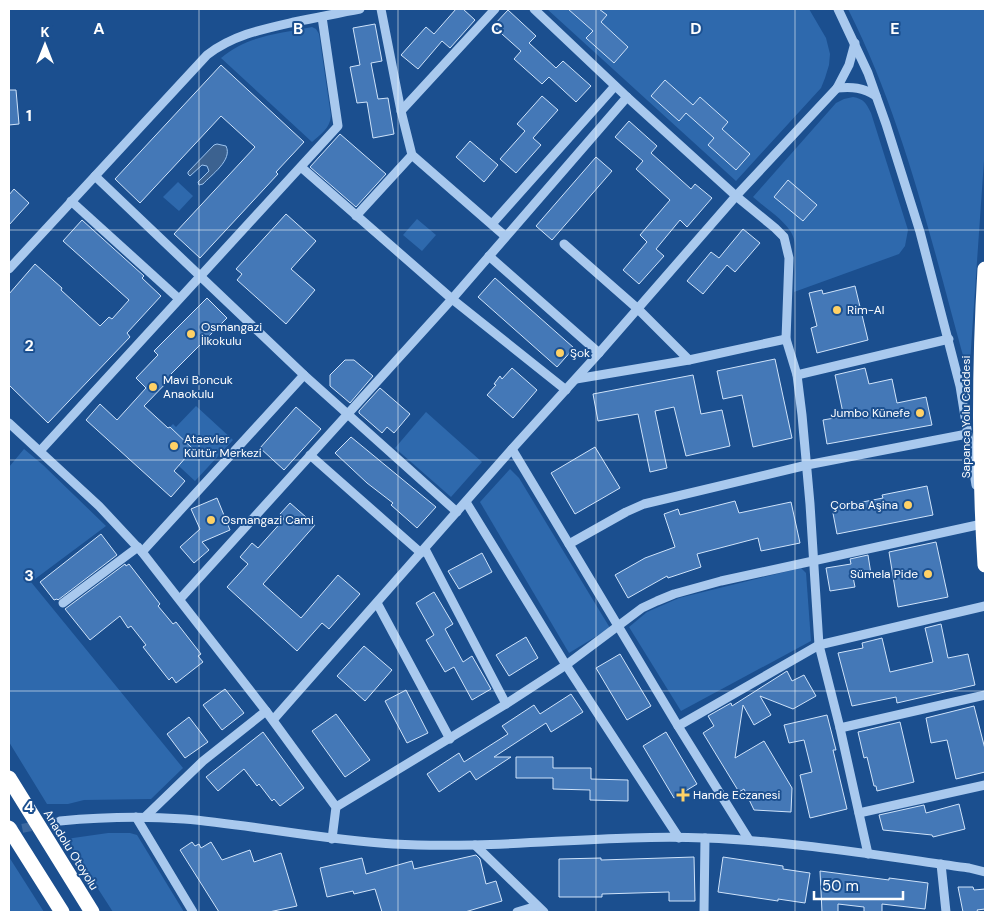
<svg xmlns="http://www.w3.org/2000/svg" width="994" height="921" font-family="'DM Sans',sans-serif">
  <rect width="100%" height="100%" fill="#1b4f8f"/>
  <g fill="#2e69ad">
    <path d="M547,9H568L593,31L586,38L614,63L628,47L601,22L607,15L599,9H809L826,38L830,54L829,65L825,78L821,88L736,181Z"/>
    <path d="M848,9H985V146L969,377C934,253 906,124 848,9Z"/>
    <path d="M312,27L316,29L319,34L331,116C330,128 321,134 312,142L221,58C248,35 279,34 312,27Z"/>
    <path d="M853,97C864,99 866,103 871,113L908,230L905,246L899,254L794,292C794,276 799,248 792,234C786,221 764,207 753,197L836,103L844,99Z"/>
    <path d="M178,182L193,196L179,211L163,197Z"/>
    <path d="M417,219L436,235L422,251L403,235Z"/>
    <path d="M196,406L233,440L195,481L154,443L173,424L176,427Z"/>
    <path d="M426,412L482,462L451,497L395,448Z"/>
    <path d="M24,449L43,465L106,526L31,582L183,768L151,799L84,800L68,804H47L9,742V467Z"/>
    <path d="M510,469L519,478L610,628L569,653L480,502Z"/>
    <path d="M801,568L806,573L811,641L681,711L629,627L647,612L679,598Z"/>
    <path d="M108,833H130L137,835L184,912H113L66,839Z"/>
    <path d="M9,857L44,912H9Z"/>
  </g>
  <path fill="#3c6290" stroke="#9cc4f0" d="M217,144L226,146C233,160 211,175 203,184L199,185L198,182L209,171L207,166L202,165L190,176L188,174V172L214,145Z"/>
  <g fill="#4478b7" stroke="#cfe3fa">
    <path d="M456,9H463L475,20L450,48L442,41L418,69L401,55L426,27L434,34Z"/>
    <path d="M568,9H599L607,15L601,22L628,47L614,63L586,38L593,31Z"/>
    <path d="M508,10L536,36L529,43L556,68L563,61L591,86L576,102L549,77L542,84L514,59L521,51L493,26Z"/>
    <path d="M375,24L382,61L371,63L378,99L388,98L394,134L373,138L367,102L357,103L350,67L360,65L353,28Z"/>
    <path d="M221,65L304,142L276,172L278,174L200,258L174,234L255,147L221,116L140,203L115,179Z"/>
    <path d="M665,80L693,105L700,97L728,122L722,129L750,154L736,170L708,145L714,138L686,113L679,121L651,96Z"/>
    <path d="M9,90H16L19,124L9,125Z"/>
    <path d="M542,96L558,110L533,138L541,145L516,173L500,159L525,131L517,124Z"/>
    <path d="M629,121L657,146L651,153L691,189L695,184L712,198L687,227L680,220L656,249L664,256L639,284L623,270L647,242L640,235L670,200L636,169L643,161L615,137Z"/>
    <path d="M340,134L386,174L356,207L310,167Z"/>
    <path d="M470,141L498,165L484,182L456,157Z"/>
    <path d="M596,157L612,171L552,240L536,226Z"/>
    <path d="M788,180L817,205L803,221L774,197Z"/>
    <path d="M14,189L29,203L9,225V195Z"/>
    <path d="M286,214L316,241L291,269L315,290L286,324L237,280L242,274L236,269Z"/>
    <path d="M82,220L144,276L142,278L161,296L127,333L130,337L48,423L9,385V294L35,264L62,288L61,290L100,326L109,317L112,319L129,300L63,241Z"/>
    <path d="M743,229L760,243L735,272L727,265L703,294L687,281L711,252L719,258Z"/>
    <path d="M495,278L574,348L557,367L478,297Z"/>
    <path d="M855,286L868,340L817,353L811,328L817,326L809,293L822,290L823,294Z"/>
    <path d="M207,298L227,318L169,376L171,378L144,406L168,428L170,427L193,449L174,471L185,481L171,497L86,420L100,404L117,420L146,388L136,378L158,355L154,351Z"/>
    <path d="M775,359L792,438L753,447L742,395L723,399L717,371Z"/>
    <path d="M345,360H354L373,376L350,403L330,386V375Z"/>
    <path d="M512,368L537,390L513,418L487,395L496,385L494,384L500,376L502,379Z"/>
    <path d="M865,368L869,384L892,379L897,403L926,397L932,425L827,444L823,420L840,417V414L843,413L835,375Z"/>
    <path d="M693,375L701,414L722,410L730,446L686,456L674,407L655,411L667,468L650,472L638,414L598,421L593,394Z"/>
    <path d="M380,388L410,414L394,433L387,427L382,433L359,413V411Z"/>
    <path d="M296,407L321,429L284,470L260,448Z"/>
    <path d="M351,437L436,507L417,528L391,505L393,503L367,483L335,453Z"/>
    <path d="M595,447L620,488L575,514L551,473Z"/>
    <path d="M927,486L933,515L837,534L832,508L883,498L882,495Z"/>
    <path d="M217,498L230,530L202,542L209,550L194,563L180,547L200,529L191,509Z"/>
    <path d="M735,501L739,513L791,502L800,543L761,551L758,538L697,554L701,567L668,578L667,576L628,598L615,575L645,558L675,547L664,514L678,509L680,515Z"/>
    <path d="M290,503L315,525L263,584L301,618L338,575L360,594L329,629L322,623L297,651L227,587L248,564L240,557L252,543L258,548L284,519L280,514Z"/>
    <path d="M101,534L117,555L58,600L57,599L54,600L40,582Z"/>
    <path d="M936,542L948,597L898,607L889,552Z"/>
    <path d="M482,553L492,572L459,589L448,571Z"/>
    <path d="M868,555L871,574L853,577L855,587L830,591L826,568L851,564L850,559Z"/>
    <path d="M125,564L126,566L129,564L160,604L158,606L173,624L176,622L201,654L198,656L203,662L176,683L172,677L169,680L143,647L146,645L131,626L128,628L120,616L90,640L65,609Z"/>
    <path d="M434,592L453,624L445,629L463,662L472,656L491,689L472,700L454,667L445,672L426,640L434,635L416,603Z"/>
    <path d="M941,624L948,658L968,654L975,685L897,703L896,697L852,706L838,653L863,648L862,643L882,638L890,672L933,662L925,628Z"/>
    <path d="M526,637L538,658L509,676L496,655Z"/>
    <path d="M364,646L392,670L365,701L337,676Z"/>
    <path d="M620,654L651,706L627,720L596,668Z"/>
    <path d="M787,671L792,681L804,675L816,696L793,709L760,696L771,715L754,725L743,705L735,758L764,741L792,788L791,812L754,810L744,789L739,792L703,733L714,726L708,716L731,703L732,706Z"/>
    <path d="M225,689L244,713L222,730L203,705Z"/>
    <path d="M406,690L428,733L407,743L385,701Z"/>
    <path d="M571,694L583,712L551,732L546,723L494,757H511L476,780L470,771L439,792L427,774L459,753L464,762L508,734L502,726L534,705L540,714Z"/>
    <path d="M974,706L985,749V772L956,779L947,740L931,743L926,718Z"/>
    <path d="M336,714L370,760L345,777L312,731Z"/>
    <path d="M827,715L836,750H833L847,809L810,818L800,775L812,772L804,740L789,743L784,725Z"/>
    <path d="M189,717L208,742L185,758L167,734Z"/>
    <path d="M900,722L914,782L877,791L876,786H874L867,757L864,758L858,732Z"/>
    <path d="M263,732L304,788L280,806L274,799L272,801L259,784L257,786L244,769L218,791L206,777Z"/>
    <path d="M666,732L697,784L674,798L643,746Z"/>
    <path d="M516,757H553V768H591V779L628,780V801L590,800V790L553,789V778H516Z"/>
    <path d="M959,804L965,829L933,837L932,835L883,830L879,815L924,805L926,813Z"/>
    <path d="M192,842L195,846L199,844L201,848L211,842L222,860L250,850L254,862L281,853L297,906L269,912H219L180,850Z"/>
    <path d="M476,855L480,859L486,884L496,881L502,901L465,912H382L375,889L354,894L353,891L327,897L320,868L362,858L366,874L412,861L414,869Z"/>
    <path d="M694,857L695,901H669V892L602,894V897H559V859L601,858V860Z"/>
    <path d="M723,857L783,866V869L810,873L805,903L778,899V901L718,892Z"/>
    <path d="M820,871L889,880V878L928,883L925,909L882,904V912H864V907L838,904V912H822Z"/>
    <path d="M958,887H973L974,890L985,889V909L977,910L978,912H963Z"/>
  </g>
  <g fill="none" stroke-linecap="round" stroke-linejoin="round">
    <path stroke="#3d69a0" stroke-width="9" stroke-dasharray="9 4.5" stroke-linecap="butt" d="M9,831L60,821"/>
    <g stroke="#a9c9ee" stroke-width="9">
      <path d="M381,9L401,111L412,155L505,236"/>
      <path d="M534,9L627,97L736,196L775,228L784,237L789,258L786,339L797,375L802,415L810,504L819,645L840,728L868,854"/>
      <path d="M838,9L868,73L886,124L920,232L960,386L976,485"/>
      <path d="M837,88C852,87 863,87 876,96"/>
      <path d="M401,111L495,9"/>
      <path d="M301,167L452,299L566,390"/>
      <path d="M95,176L304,375L457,512"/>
      <path d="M71,201L178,298"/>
      <path d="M356,216L412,155"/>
      <path d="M492,224L615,86"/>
      <path d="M564,244L638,309L689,360"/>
      <path d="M489,256L599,353"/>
      <path d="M9,269L207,55C233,35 263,29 294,22C316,18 338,13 360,9"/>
      <path d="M797,375L949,339"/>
      <path d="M576,379L689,360L786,339"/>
      <path d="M9,423L99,506L142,552L266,711L336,807L332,839"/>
      <path d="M512,449L678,726L749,840"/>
      <path d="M40,451L338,126L322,17"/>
      <path d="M310,455L421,553"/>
      <path d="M466,502L566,665L679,838"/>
      <path d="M569,544L626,512L644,504L807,465L967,434"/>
      <path d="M425,549L506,704"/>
      <path d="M142,552L304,375"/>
      <path d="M180,599L452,299L627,97"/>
      <path d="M63,603L138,547"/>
      <path d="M377,603L450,739"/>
      <path d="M273,720L512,449L599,353L736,196L837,88L849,65L855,43"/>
      <path d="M678,726L819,645L985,606"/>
      <path d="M840,728L985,695"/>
      <path d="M336,807L506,704L566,665L642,608L657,601L674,594L721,581L982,524"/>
      <path d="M859,813L985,785"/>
      <path d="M136,817L193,912"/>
      <path d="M145,817L203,761L266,711"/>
      <path d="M60,821C102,817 142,816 184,819C254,825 323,840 393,844C497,850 601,834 705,838C793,841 882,856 969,868L985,872"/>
      <path d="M475,845L544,912"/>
      <path d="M941,864L946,912"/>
      <path d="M517,912L537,906"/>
      <path d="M704,912L705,838"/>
    </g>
    <g stroke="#fff" stroke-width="15">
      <path d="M985,269C979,367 979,466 985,565"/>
      <path d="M9,778L92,912"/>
      <path d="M9,828L62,912"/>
    </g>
  </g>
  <path fill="none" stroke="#fff" stroke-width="1" stroke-opacity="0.55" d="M199,9V912M398,9V912M596,9V912M795,9V912M9,230H985M9,460H985M9,691H985"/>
  <g fill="#ffd166" stroke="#1b4f8f" stroke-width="2">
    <circle cx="837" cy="310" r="5"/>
    <circle cx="191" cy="334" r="5"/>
    <circle cx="560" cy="353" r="5"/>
    <circle cx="153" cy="387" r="5"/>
    <circle cx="920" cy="413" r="5"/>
    <circle cx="174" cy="446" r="5"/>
    <circle cx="908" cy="505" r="5"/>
    <circle cx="211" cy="520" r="5"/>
    <circle cx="928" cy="574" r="5"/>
    <path d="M680.5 787.5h5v5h5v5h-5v5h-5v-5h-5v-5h5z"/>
  </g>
  <g text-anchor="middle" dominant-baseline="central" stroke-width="4" stroke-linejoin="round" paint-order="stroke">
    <g font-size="12" fill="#fff" stroke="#1b4f8f" text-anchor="start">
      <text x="847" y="310">Rim-Al</text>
      <text x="201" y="327">Osmangazi<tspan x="201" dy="14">İlkokulu</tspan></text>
      <text x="570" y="353">Şok</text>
      <text x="163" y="380">Mavi Boncuk<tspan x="163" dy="14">Anaokulu</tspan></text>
      <text x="910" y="413" text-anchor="end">Jumbo Künefe</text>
      <text x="184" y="439">Ataevler<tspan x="184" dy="14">Kültür Merkezi</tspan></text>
      <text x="898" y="505" text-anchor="end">Çorba Aşina</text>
      <text x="221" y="520">Osmangazi Cami</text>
      <text x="918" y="574" text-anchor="end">Sümela Pide</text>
      <text x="693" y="795">Hande Eczanesi</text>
    </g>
    <g font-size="12" fill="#fff" stroke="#1b4f8f">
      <text transform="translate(966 417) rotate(-90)">Sapanca Yolu Caddesi</text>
      <text transform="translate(71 850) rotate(58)">Anadolu Otoyolu</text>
    </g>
  </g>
  <g font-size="16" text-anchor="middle" font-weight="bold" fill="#fff" stroke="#1b4f8f" stroke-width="4" stroke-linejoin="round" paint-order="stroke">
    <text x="99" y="34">A</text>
    <text x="298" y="34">B</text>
    <text x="497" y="34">C</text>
    <text x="696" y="34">D</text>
    <text x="895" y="34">E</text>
    <text x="29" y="121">1</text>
    <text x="29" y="351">2</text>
    <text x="29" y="581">3</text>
    <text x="29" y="812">4</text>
  </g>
  <rect width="994" height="921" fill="none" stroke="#ffffff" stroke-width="20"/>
  <g transform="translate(45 45)" stroke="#1b4f8f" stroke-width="4" paint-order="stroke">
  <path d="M0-4L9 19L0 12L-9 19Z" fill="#ffffff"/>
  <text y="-8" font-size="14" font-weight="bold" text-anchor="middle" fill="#ffffff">K</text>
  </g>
  <path d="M814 891v8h89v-8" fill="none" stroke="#ffffff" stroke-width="2.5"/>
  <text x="822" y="891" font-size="15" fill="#ffffff" stroke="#1b4f8f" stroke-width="4" paint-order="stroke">50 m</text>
</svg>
